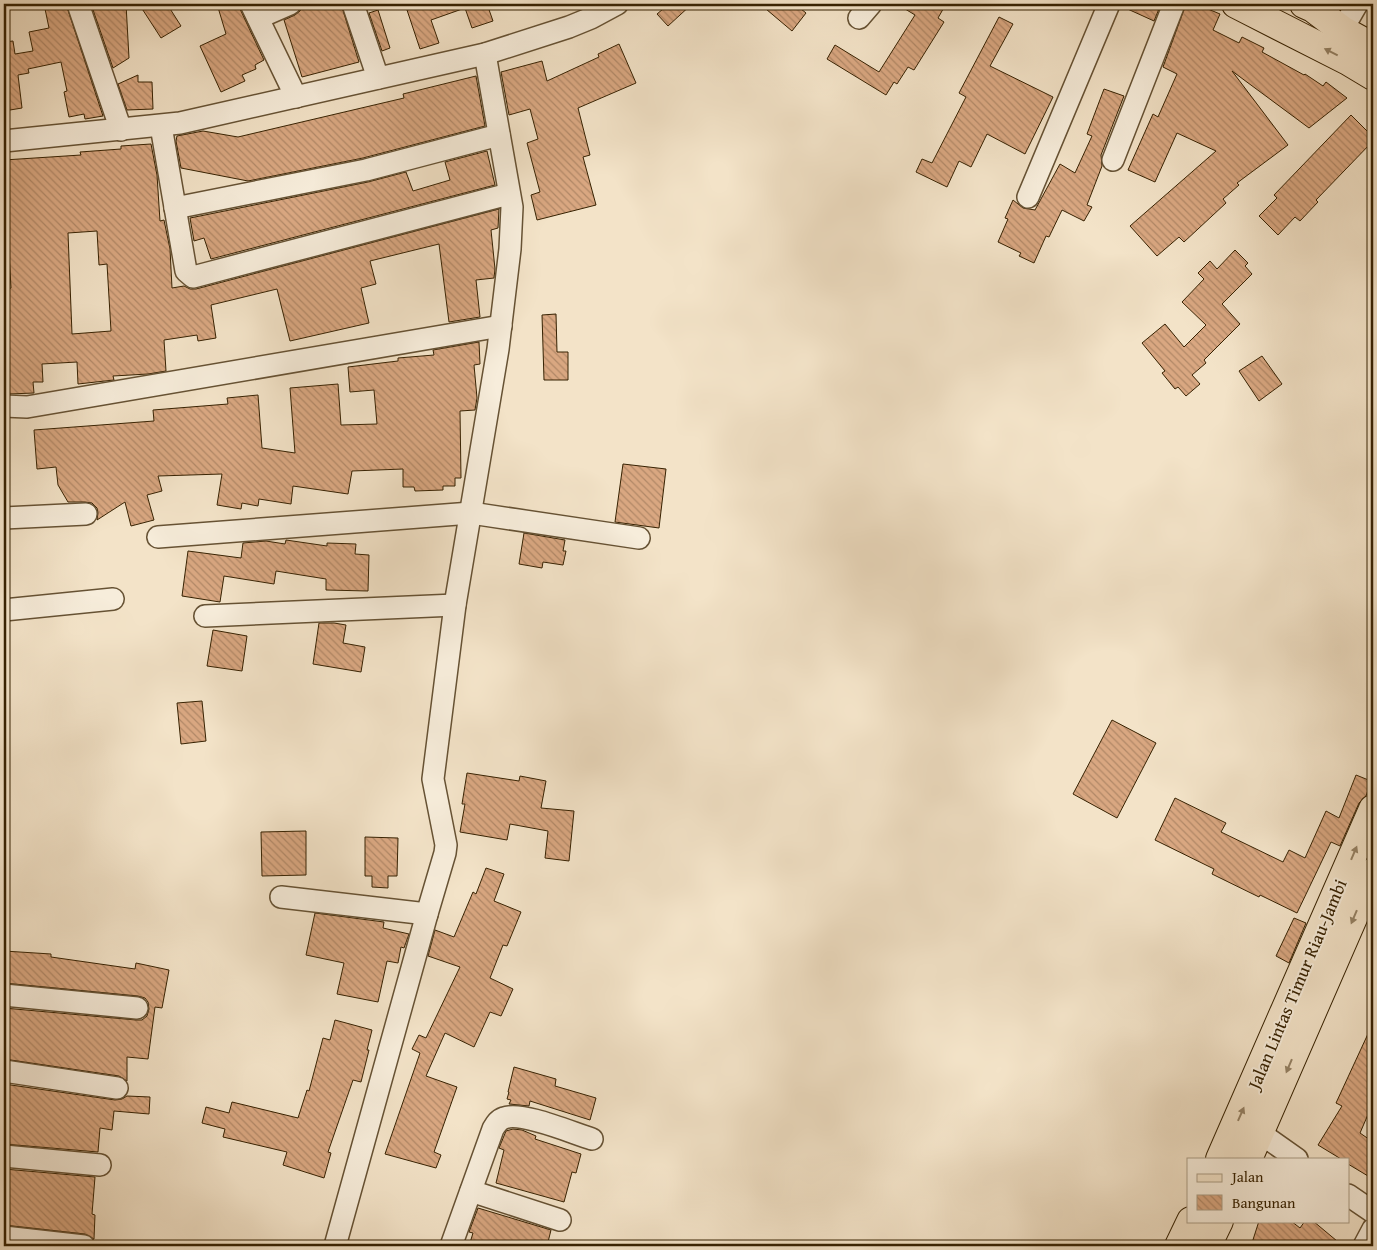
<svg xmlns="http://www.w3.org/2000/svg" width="1377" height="1250" font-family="'Gentium Book Plus',serif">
  <defs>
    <pattern id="building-back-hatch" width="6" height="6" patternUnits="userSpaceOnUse" patternTransform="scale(1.25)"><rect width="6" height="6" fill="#d9a781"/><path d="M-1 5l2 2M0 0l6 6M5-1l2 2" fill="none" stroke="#b18867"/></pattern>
  </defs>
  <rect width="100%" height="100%" fill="#f3e3c8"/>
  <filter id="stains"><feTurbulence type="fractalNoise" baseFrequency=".004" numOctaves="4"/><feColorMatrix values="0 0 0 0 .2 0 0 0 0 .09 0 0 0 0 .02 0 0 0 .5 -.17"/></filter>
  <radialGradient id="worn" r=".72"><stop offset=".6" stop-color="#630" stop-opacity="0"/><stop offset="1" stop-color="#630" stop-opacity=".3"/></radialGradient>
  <g fill="url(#building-back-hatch)" stroke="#372202" fill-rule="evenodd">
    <path d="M44,4H66L103,116L85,119L84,114L69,117L64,92L67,91L61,62L28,69L29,73L18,75L22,108L4,111V42L13,41L15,54L33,51L29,32L49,28Z"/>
    <path d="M91,4H126L129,58L113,68Z"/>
    <path d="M139,4H167L181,26L161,38Z"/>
    <path d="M217,4H239L240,9L264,60L255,65L256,69L242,75L245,81L221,92L200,46L226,34Z"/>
    <path d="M308,4H341L359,62L302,77L284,20L295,15L300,11L302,6Z"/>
    <path d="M405,4H487L493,21L472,28L465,8L431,20L439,43L420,49Z"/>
    <path d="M669,4H692L668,26L657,14Z"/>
    <path d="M760,4H795L806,13L792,31Z"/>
    <path d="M897,4H946L938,18L944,22L914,70L908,67L897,84L894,82L886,95L827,59L835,45L879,72L915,15Z"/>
    <path d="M1121,4H1161L1154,21L1121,6Z"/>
    <path d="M1186,4H1196L1220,14L1213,30L1239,43L1242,37L1264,48L1262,52L1304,75L1305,74L1323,86L1326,82L1347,98L1309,128L1232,71L1288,145L1237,183L1239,185L1223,199L1226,203L1184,242L1179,237L1157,256L1130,226L1216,151L1177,133L1155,182L1128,170L1153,114L1158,117L1177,74L1163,67Z"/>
    <path d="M378,10L390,48L382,51L369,13Z"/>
    <path d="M999,17L1013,24L990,66L1053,97L1025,154L987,134L971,167L959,161L947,187L916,172L922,159L932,163L966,97L959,93Z"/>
    <path d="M619,44L636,83L578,108L590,155L583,157L596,205L537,220L531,195L540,192L527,143L538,139L530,109L509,115L501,72L542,61L547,81L599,57L598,54Z"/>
    <path d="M138,75V82H152L153,109L127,110L118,84Z"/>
    <path d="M476,76L485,126L363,158L248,181L181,168L176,141L177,136L203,131L238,137L404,98L403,94Z"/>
    <path d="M1104,89L1124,96L1101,155L1102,166L1087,205L1092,207L1084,221L1062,210L1049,237L1046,236L1034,263L1019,256L1021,253L998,242L1008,219L1005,218L1013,200L1023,208L1035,210L1060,164L1075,173L1092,136L1087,134Z"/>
    <path d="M1351,115L1373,137V141L1316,200L1318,202L1300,221L1295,217L1278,235L1259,216L1277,198L1274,195Z"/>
    <path d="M151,144L157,175L160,221L164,220L170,249L172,288L184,286L190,289H196L499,209L498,228L491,230L495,269L494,278L476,280L480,317L449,322L439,244L370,261L376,284L361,288L369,323L290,341L277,289L211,305L216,338L198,341L197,335L164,340L166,371L148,374L113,376L114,380L78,384L77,362L42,364L43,382H33L34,393L9,394L4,329L9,328L7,289L11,288L8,236H4V160L81,155L80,152L121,149V146ZM97,231L99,265L107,264L111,331L72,334L68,233Z"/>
    <path d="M487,151L495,185L211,259L204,238L194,241L190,218L368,182L406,172L413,191L450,180L445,162Z"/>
    <path d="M1235,250L1248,263L1245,266L1252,274L1222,304L1240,324L1204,360L1206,363L1192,375L1200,384L1186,396L1178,387L1175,389L1162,373L1165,371L1142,343L1165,324L1184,347L1206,325L1182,302L1204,279L1198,273L1210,261L1217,269Z"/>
    <path d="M556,314L557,352H568V380H544L542,315Z"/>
    <path d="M479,342L480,364L474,365L477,398L475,410L460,411L461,478H455V486H443V490L415,491L414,487H403V469L352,471L348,494L293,486L291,504L259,499L258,506L242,503L241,509L217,505L222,474L158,476L162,491L147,495L154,520L131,526L125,502L97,520L98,513L97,508L92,503L85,502H68L58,485L56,467L37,469L34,430L154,421L153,410L228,404L227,398L258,395L262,448L295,453L290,388L338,384L341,425L377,424L374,390L350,392L348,367L398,361V358L434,355L433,350Z"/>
    <path d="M1262,356L1282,384L1259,401L1239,371Z"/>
    <path d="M623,464L666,469L659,528L615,522Z"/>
    <path d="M524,533L565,540L563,551H566L563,565L543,562L542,568L519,564Z"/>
    <path d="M286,540L327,546V543L356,544L355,554L369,555L368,591L326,590V579L276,571L274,584L224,576L220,602L182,596L188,551L241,558L243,543L266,541L285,544Z"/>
    <path d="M319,623H334L346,625L343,643L365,647L361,672L313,664Z"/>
    <path d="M213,630L247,636L242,671L207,666Z"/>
    <path d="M202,701L206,741L181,744L177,703Z"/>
    <path d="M1112,720L1156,743L1117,818L1073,794Z"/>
    <path d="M467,773L519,781L520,776L546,781L541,808L574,811L569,861L545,858L548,831L510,824L507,840L460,832L465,804H462Z"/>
    <path d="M1356,775L1371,781L1366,796L1359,803L1340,846L1331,842L1297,913L1260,895L1259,897L1212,874L1214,869L1155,840L1175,798L1226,823L1221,832L1283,862L1289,850L1305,858L1326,811L1339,818Z"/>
    <path d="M306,831V875L262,876L261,832Z"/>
    <path d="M365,837L398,838L397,876H388V888L372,887V876H365Z"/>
    <path d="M486,868L504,874L494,901L521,912L507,946L503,945L490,978L513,989L501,1016L490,1012L474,1047L445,1033L426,1076L457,1087L434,1152L441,1155L436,1168L385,1154L420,1053L412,1049L419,1035L426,1038L460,967L428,956L435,930L454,937L473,892L476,894Z"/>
    <path d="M315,913L384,922L383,928L409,934L404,948L401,947L398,963L387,961L378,1002L337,994L344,963L306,955Z"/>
    <path d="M1294,918L1306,923L1289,963L1276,956Z"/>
    <path d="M4,951L51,954V957L135,969L136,963L169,970L162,1008L155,1007L148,1059L127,1057V1081L119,1076L4,1059V1008L136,1020H142L147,1016L149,1009L148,1002L145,998L138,996L4,983Z"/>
    <path d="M335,1020L372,1030L367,1050H369L361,1082L353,1080L328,1152L331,1153L324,1178L283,1165L287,1152L223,1137L225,1129L202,1123L206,1107L229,1113L232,1102L298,1118L307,1090L309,1091L323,1038L330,1040Z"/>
    <path d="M1373,1023V1103L1360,1133L1373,1142V1179L1348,1164V1159H1341L1318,1145L1342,1106L1336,1103Z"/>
    <path d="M514,1067L556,1079L555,1086L596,1098L590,1120L530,1101L529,1106L509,1104L511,1100L507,1099L509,1092H508Z"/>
    <path d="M4,1084L115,1100L122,1099L127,1096L150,1097L149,1114L114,1111L112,1130L100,1128L98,1152L4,1144Z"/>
    <path d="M513,1129L522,1130L536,1136L535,1139L581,1154L576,1173L572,1172L564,1202L496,1183L504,1150L499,1148L506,1131Z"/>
    <path d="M4,1169L95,1177L92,1214L95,1215L94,1239L85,1234L4,1225Z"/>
    <path d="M478,1208L551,1230L547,1246H469L473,1233L469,1232Z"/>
    <path d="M1259,1221H1291L1300,1228L1305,1221H1313L1343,1246H1251Z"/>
  </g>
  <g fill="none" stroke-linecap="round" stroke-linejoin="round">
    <defs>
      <g id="minor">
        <path d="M78,4L121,130"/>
        <path d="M251,4L296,97"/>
        <path d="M353,4L378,78"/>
        <path d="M258,18L290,4"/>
        <path d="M859,18L871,4"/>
        <path d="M1342,30L1357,4"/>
        <path d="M161,126L186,271L193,277L509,194"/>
        <path d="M4,141L180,123L485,54L569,27L591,18L617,4"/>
        <path d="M1113,160L1174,4"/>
        <path d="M1028,197L1109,4"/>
        <path d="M175,208L366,170L499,135"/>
        <path d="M4,406L27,407L501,326"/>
        <path d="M4,518L86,514"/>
        <path d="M158,537L471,513L639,538"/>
        <path d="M4,610L113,599"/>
        <path d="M205,616L455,605"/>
        <path d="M281,897L427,914"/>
        <path d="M4,995L137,1008"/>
        <path d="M4,1071L117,1088"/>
        <path d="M1260,1133L1297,1159"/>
        <path d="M4,1156L100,1165"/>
        <path d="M471,1191L560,1220"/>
        <path d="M1348,1195L1373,1212"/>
        <path d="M4,1237L84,1246"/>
        <path d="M335,1246L427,914L445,853L446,845L433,779L455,605L498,349L510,249L512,207L485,54"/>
        <path d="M451,1246L493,1129C496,1124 498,1120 504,1118C522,1111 572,1133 592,1139"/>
        <path d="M1364,1246L1373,1229"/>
      </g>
      <g id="major">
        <path d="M1236,4L1348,61L1373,76"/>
        <path d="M1304,4L1313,8L1342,30L1373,47"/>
      </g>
      <g id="highway">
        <path d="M1220,1159L1373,809"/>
        <path d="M1248,1159L1373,872"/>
        <path d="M1179,1246L1191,1221"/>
        <path d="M1207,1246L1219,1221"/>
      </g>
    </defs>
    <use href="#minor" stroke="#665234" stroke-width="24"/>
    <use href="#major" stroke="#372202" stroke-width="30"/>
    <use href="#highway" stroke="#372202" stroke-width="30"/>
    <use href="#minor" stroke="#f7eddb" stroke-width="21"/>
    <use href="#major" stroke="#f3e3c8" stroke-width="28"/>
    <use href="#highway" stroke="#f3e3c8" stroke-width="28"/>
  </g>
  <defs><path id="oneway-solid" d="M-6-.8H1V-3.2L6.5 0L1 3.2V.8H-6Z" transform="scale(1.25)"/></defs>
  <g fill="#958265">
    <use href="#oneway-solid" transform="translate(1331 52) rotate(-153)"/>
    <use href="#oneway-solid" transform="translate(1354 853) rotate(-67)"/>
    <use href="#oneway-solid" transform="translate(1354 917) rotate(113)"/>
    <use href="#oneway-solid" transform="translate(1289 1066) rotate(113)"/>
    <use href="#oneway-solid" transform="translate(1241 1114) rotate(-66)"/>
  </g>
  <g text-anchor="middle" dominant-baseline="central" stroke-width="4" stroke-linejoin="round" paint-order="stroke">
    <g font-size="18" fill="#372202" stroke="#f7eddb">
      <text transform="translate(1297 984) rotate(-67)">Jalan Lintas Timur Riau-Jambi</text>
    </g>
  </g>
  <rect width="1377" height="1250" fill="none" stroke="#f3e3c8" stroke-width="20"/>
  <rect x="5" y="5" width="1367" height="1240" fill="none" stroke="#372202" stroke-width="2.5"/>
  <rect x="10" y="10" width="1357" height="1230" fill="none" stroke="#372202"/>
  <rect x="1187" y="1158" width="162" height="65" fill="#f7eddb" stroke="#aa9c84"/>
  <rect x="1197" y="1174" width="25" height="8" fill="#f3e3c8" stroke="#aa9c84"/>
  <text x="1232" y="1182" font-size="15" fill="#372202">Jalan</text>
  <rect x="1197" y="1195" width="25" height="15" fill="url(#building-back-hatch)" stroke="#aa9c84"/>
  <text x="1232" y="1208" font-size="15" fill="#372202">Bangunan</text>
  <rect width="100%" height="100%" filter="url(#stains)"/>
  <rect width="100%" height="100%" fill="url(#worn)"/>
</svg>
